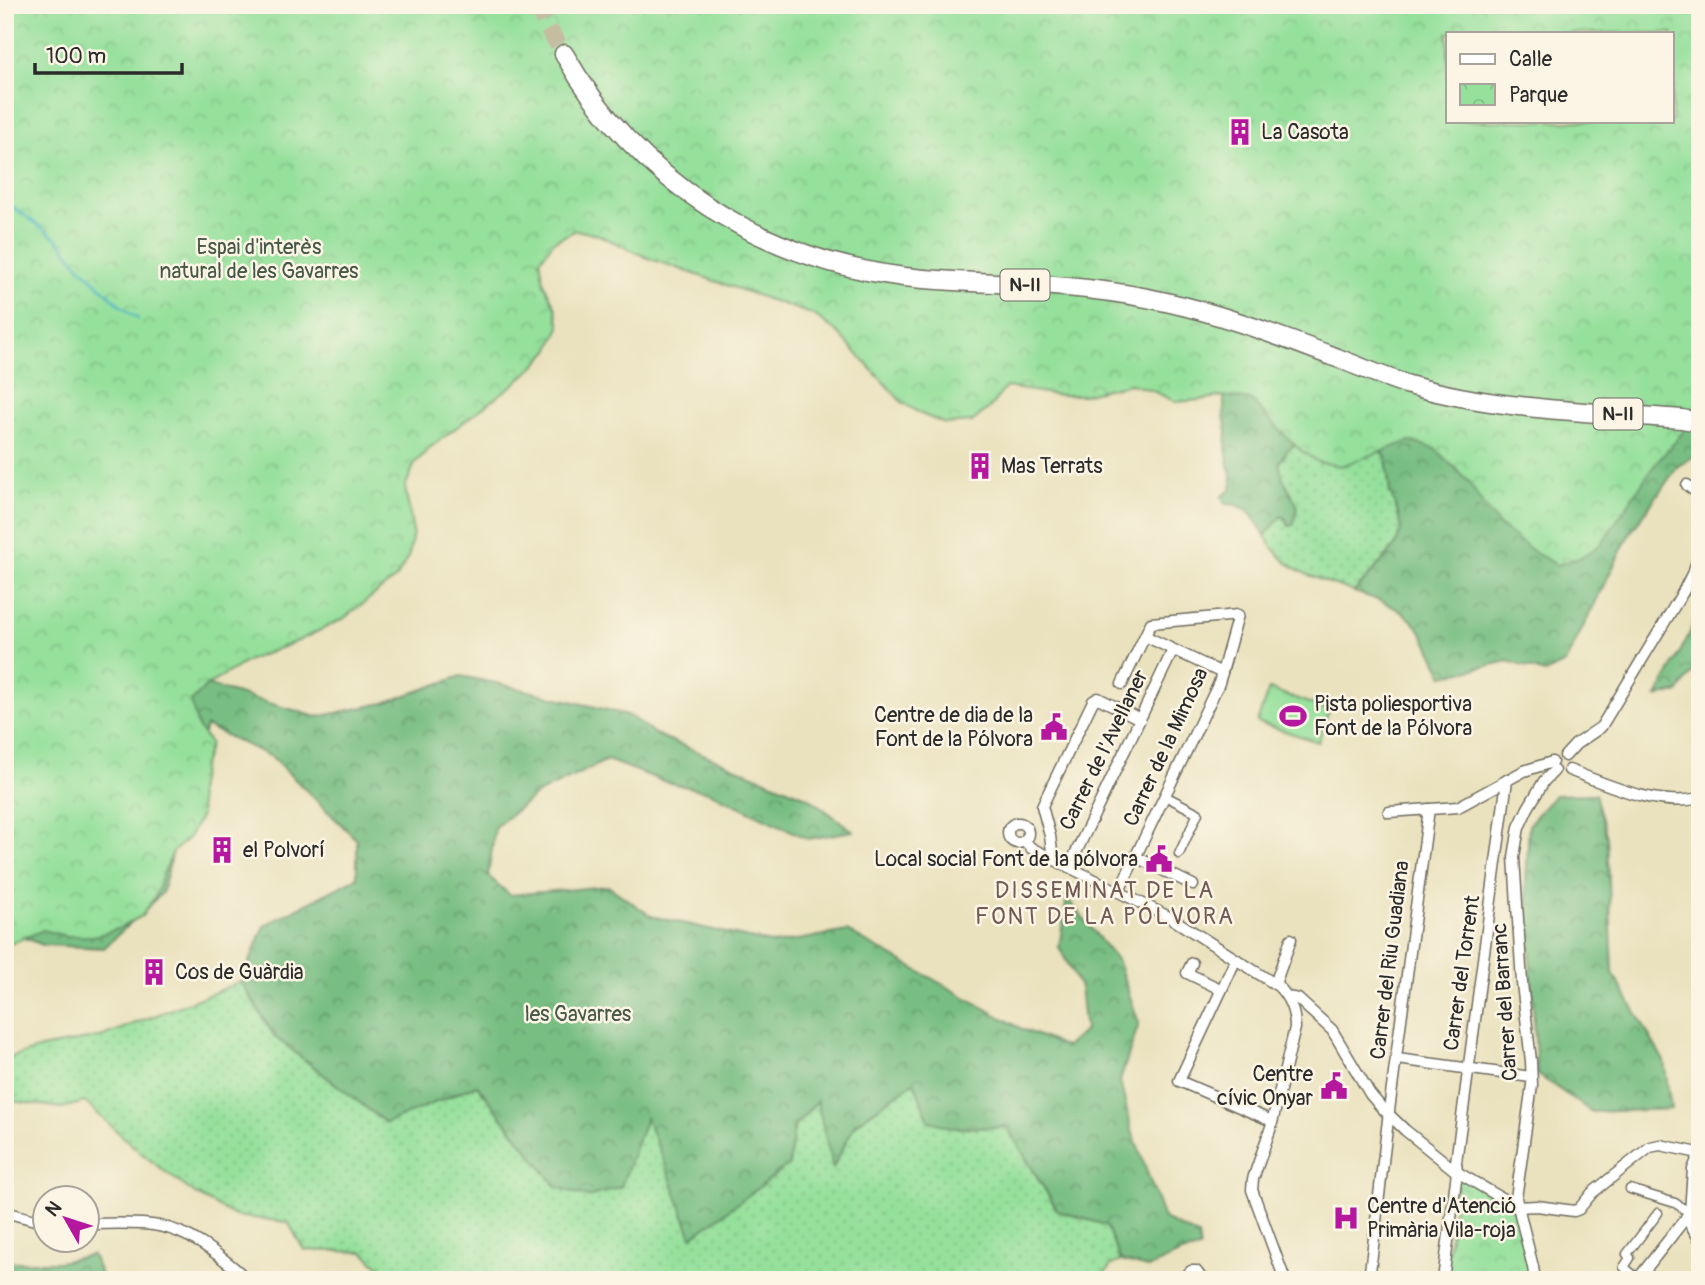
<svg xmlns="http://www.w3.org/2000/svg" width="1705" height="1285" font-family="Pangolin,sans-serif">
  <defs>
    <pattern id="grass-dots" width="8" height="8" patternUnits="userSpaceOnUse" patternTransform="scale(1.75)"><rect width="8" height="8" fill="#95e09b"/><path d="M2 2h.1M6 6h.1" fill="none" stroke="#81c086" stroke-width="1.8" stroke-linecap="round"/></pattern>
    <pattern id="forest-crowns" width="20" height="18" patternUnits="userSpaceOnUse" patternTransform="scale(1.75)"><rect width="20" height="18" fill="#78be83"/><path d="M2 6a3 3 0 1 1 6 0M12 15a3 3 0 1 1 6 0" fill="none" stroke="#639b6b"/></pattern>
    <pattern id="park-crowns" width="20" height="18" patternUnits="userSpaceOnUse" patternTransform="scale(1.75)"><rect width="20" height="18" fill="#95e09b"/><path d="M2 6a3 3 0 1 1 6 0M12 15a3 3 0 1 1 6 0" fill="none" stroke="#81c086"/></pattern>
  </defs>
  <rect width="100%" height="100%" fill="#fcf5e5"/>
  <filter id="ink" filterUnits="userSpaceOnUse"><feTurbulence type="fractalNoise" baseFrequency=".0143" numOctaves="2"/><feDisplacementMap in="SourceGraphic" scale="14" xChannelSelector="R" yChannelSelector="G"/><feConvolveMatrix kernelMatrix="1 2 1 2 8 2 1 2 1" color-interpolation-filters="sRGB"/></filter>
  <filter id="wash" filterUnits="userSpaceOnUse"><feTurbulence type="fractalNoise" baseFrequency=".00686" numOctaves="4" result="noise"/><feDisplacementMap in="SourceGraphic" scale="28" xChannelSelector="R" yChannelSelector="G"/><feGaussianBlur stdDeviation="1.57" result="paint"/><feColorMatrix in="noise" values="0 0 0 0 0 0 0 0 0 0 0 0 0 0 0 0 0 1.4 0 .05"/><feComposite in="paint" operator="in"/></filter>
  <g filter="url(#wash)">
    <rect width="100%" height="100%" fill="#eae2be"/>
    <g fill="url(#grass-dots)" stroke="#608663" stroke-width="2">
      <path d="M1372,440L1386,457L1390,492L1398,513L1401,529L1396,544L1388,555L1354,592C1313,575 1290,577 1265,536L1281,516L1285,518L1287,522L1292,494L1283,479L1279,463L1288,449L1302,441Z"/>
      <path d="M241,982L275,1037L477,1085L557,1187L588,1197L621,1186L646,1117L663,1158L788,1165L794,1127L817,1100L833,1167L855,1124L914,1082L954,1128L1007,1127L1058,1211L1106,1225L1121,1261L1111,1265L1101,1280H389V1276L363,1252L304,1250L288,1222L235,1216L195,1194L142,1154L85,1102L62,1108L5,1100V1059L41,1048L103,1036Z"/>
    </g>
    <g fill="url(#forest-crowns)" stroke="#527457" stroke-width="2" fill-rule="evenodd">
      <path d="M1294,5H1700V453L1678,466L1629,535L1565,663L1545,673L1508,661L1444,676C1436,661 1427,639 1417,626C1402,607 1377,599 1354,592L1388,555L1396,544L1401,529L1398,513L1390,492L1386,457L1372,440ZM1448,33H1672V121H1448Z"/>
      <path d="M1186,346L1302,441L1288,449L1279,463L1283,479L1298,507L1293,525L1289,526L1285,518L1281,516L1265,536C1254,517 1248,503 1225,504L1222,496L1231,490L1232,481L1226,449L1227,433L1224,414V396Z"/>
      <path d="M5,523L179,677L317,717L384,703L461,676L500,684L628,715L655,734L809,798L853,831L808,839L709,792L666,782L607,760L537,794L495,827L488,876L510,895L608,886L651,916L775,944L847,931L1024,1030L1066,1047L1085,1030L1080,987L1059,947L1067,898L1118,962L1139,1023L1120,1081L1131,1128L1164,1219L1198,1236L1200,1249L1181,1253L1148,1268L1121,1261L1106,1225L1058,1211L1007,1127L954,1128L929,1121L914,1082L855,1124L833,1168L817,1101L794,1127L789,1165L692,1237L663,1158L646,1118L621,1187L588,1197L557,1187L477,1085L386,1123L275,1037L241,982L265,925L357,878V840L272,757L206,726L162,893L104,948L43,945L5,930Z"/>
      <path d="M1700,598V663L1678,692L1657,697L1690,633Z"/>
      <path d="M1595,794L1607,838L1613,973L1664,1061L1671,1109L1592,1112L1537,1074L1526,885L1529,824L1555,795Z"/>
      <path d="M92,1255L103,1280H5V1262H59Z"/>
    </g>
    <g fill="url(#park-crowns)" stroke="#608663" stroke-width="2" fill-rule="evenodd">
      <path d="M5,5H1700V412L1653,467L1601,544L1582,557L1557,565L1537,554L1499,525L1483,505L1469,482L1435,449L1410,441L1341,466L1318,462L1299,449L1250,400L1224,396L1200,400L1176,402L1153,391L1131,384L1106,389L1083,395H1059L1006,387L990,407L972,422L945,424L921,414L902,402L836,331L814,315L648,258L599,235L576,230L554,241L540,260L544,284L555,306L560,327L550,349L535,366L514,384L432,446L415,463L405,487L413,532L409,555L397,577L343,619L298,641L249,660L206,686L191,702L197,725L210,744L202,768L198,792L201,815L190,836L173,852L163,874L156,895L142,916L120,928L95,936H66L43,930L5,946ZM1448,33H1672V121H1448Z"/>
      <path d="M1458,1174L1514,1209L1532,1276L1526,1280H1444Z"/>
    </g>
    <path fill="#95e09b" stroke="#608663" stroke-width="2" d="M1269,689L1329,710L1318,742L1257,722Z"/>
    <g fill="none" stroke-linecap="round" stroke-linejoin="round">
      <path stroke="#48b6c2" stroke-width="2.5" d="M5,201L57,239L81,268L122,307L138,319"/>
    </g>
  </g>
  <g filter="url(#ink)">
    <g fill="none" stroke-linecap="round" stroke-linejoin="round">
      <path stroke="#c4bda1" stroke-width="18" stroke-dasharray="18 9" stroke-linecap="butt" d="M537,5L548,28L564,54"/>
      <defs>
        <g id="pedestrian">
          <path d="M1165,796L1198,813L1179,854"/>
          <path d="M1630,1189L1675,1203L1690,1213"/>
          <path d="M1638,1279L1624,1267L1630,1258L1627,1254L1658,1213"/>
        </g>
        <g id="minor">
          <path d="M1687,485L1700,495"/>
          <path d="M1145,636L1222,673"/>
          <path d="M1565,756L1576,744L1601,727L1683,592L1694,570L1700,553"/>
          <path d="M1569,770C1609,785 1656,808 1700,798"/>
          <path d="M1389,812L1458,807L1524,771L1552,762"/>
          <circle cx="1018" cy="833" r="10"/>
          <path d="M1025,841L1031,848L1171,918L1278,986C1289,997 1295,1012 1295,1028L1271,1127L1253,1179L1252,1190L1285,1280"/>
          <path d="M1136,857L1193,885"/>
          <path d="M1053,859L1050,836L1042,806L1093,701L1098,698L1140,719"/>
          <path d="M1069,867L1173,650"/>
          <path d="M1119,891L1219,683L1238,615L1151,623L1122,684"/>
          <path d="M1236,959L1179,1081L1272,1121"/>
          <path d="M1192,963L1187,973L1216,987L1221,991"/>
          <path d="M1275,984L1291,939"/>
          <path d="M1287,997L1298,999L1332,1030L1370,1094L1381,1107L1405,1130L1457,1172L1517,1207"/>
          <path d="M1700,1002L1698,1023L1700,1038"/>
          <path d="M1397,1059L1531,1077"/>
          <path d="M1517,1207L1537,1206L1574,1211L1579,1209L1592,1193L1650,1147L1660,1145L1699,1153"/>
          <path d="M5,1212L46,1223"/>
          <path d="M1690,1212L1693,1169L1700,1153"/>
          <path d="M1686,1217L1700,1240"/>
          <path d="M88,1224C111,1224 136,1222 159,1226C189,1231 218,1254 240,1273V1280"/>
          <path d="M1187,1280L1186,1276L1191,1271H1196L1203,1280"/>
          <path d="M1369,1280L1390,1103L1429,809"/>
          <path d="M1443,1280L1457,1172L1456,1162L1507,780"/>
          <path d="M1535,1280L1533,1267L1516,1198L1532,1085L1531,1061L1522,983L1514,857L1519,827L1528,808L1544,781L1554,771"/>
          <path d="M1637,1280L1681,1224L1700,1203"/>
        </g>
        <path id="trunk" d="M564,54C636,180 761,259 904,277C965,284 1027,282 1087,289C1114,292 1140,296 1166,302C1226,315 1283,338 1340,359C1363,368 1386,378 1409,385C1497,410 1591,412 1682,419L1700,422"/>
      </defs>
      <use href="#pedestrian" stroke="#6e6b5e" stroke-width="11"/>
      <use href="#minor" stroke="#6e6b5e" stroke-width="13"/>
      <use href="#trunk" stroke="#6e6b5e" stroke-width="21"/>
      <use href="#pedestrian" stroke="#fff" stroke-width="8"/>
      <use href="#minor" stroke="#fff" stroke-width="10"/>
      <use href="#trunk" stroke="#fff" stroke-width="18"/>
    </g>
  </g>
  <defs>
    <symbol id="building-bare" viewBox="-9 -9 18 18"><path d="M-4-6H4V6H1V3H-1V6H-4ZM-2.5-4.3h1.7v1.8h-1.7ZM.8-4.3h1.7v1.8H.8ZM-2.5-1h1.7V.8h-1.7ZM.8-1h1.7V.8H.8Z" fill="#b5179e" stroke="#fcf5e5" stroke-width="2.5" paint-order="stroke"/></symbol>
    <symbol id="stadium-bare" viewBox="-9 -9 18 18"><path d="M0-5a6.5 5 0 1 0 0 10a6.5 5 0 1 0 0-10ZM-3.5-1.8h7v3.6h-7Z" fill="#b5179e" stroke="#fcf5e5" stroke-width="2.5" paint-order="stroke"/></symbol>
    <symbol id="civic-bare" viewBox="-9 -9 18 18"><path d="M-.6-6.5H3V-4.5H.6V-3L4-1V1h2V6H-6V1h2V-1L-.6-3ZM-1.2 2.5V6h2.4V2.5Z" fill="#b5179e" stroke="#fcf5e5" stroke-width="2.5" paint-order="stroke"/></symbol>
    <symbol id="hospital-bare" viewBox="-9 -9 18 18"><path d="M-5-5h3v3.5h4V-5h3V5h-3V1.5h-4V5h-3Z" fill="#b5179e" stroke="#fcf5e5" stroke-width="2.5" paint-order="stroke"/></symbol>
  </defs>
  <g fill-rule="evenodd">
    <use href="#building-bare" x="1221" y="113" width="38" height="38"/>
    <use href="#building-bare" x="961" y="447" width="38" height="38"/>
    <use href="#stadium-bare" x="1274" y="697" width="38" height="38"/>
    <use href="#civic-bare" x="1035" y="708" width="38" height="38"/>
    <use href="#building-bare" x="203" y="831" width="38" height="38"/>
    <use href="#civic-bare" x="1140" y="840" width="38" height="38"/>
    <use href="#building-bare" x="135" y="953" width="38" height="38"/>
    <use href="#civic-bare" x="1315" y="1067" width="38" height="38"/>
    <use href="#hospital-bare" x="1327" y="1199" width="38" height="38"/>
  </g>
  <g text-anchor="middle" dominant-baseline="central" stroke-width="5" stroke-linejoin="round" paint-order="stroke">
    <g fill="#fcf5e5" stroke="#6a6863" stroke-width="2">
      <rect x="1000.5" y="269.5" width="49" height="31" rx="5"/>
      <rect x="1593.5" y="398.5" width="49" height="31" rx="5"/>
    </g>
    <g font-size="19" font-weight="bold" fill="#2b2b2b">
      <text x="1025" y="285">N-II</text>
      <text x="1618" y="414">N-II</text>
    </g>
    <g font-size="21" fill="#2b2b2b" stroke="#fcf5e5" text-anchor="start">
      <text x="1261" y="132">La Casota</text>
      <text x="1001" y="466">Mas Terrats</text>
      <text x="1314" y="704">Pista poliesportiva<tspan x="1314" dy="24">Font de la Pólvora</tspan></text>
      <text x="1033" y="715" text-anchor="end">Centre de dia de la<tspan x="1033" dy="24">Font de la Pólvora</tspan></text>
      <text x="243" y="850">el Polvorí</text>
      <text x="1138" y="859" text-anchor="end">Local social Font de la pólvora</text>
      <text x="175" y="972">Cos de Guàrdia</text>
      <text x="1313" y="1074" text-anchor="end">Centre<tspan x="1313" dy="24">cívic Onyar</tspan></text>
      <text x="1367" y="1206">Centre d'Atenció<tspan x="1367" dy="24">Primària Vila-roja</tspan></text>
    </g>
    <g font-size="21" fill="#465847" stroke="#fcf5e5">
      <text x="259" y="247">Espai d'interès<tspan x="259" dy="24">natural de les Gavarres</tspan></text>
      <text x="578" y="1014">les Gavarres</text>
    </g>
    <g font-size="21" fill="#2b2b2b" stroke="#fcf5e5">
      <text transform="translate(1166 747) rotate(-65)">Carrer de la Mimosa</text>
      <text transform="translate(1104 750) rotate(-64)">Carrer de l'Avellaner</text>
      <text transform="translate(1390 960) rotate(-83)">Carrer del Riu Guadiana</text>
      <text transform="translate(1462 973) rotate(-82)">Carrer del Torrent</text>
      <text transform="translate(1505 1002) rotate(-94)">Carrer del Barranc</text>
    </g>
    <g font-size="23" letter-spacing="2" fill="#725a55" stroke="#fcf5e5">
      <text x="1105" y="890">DISSEMINAT DE LA<tspan x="1105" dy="26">FONT DE LA PÓLVORA</tspan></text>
    </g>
  </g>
  <rect width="1705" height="1285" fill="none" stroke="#fcf5e5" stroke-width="28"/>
  <rect x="1446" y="32" width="228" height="91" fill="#fcf5e5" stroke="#a8a49b" stroke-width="2"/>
  <rect x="1460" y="54" width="35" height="10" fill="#ffffff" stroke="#a8a49b" stroke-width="2"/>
  <text x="1509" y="66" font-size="21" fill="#2b2b2b">Calle</text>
  <rect x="1460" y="84" width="35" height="21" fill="url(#park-crowns)" stroke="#a8a49b" stroke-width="2"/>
  <text x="1509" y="102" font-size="21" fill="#2b2b2b">Parque</text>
  <g transform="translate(66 1219) rotate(309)"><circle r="33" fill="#fcf5e5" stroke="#a8a49b" stroke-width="2"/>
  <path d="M0-5L12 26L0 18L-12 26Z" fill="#b5179e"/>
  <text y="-10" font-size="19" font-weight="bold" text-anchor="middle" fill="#2b2b2b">N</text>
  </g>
  <path d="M35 63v10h147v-10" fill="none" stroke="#2b2b2b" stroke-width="3.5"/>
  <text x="46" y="63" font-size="21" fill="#2b2b2b" stroke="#fcf5e5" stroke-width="5" paint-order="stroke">100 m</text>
</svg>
